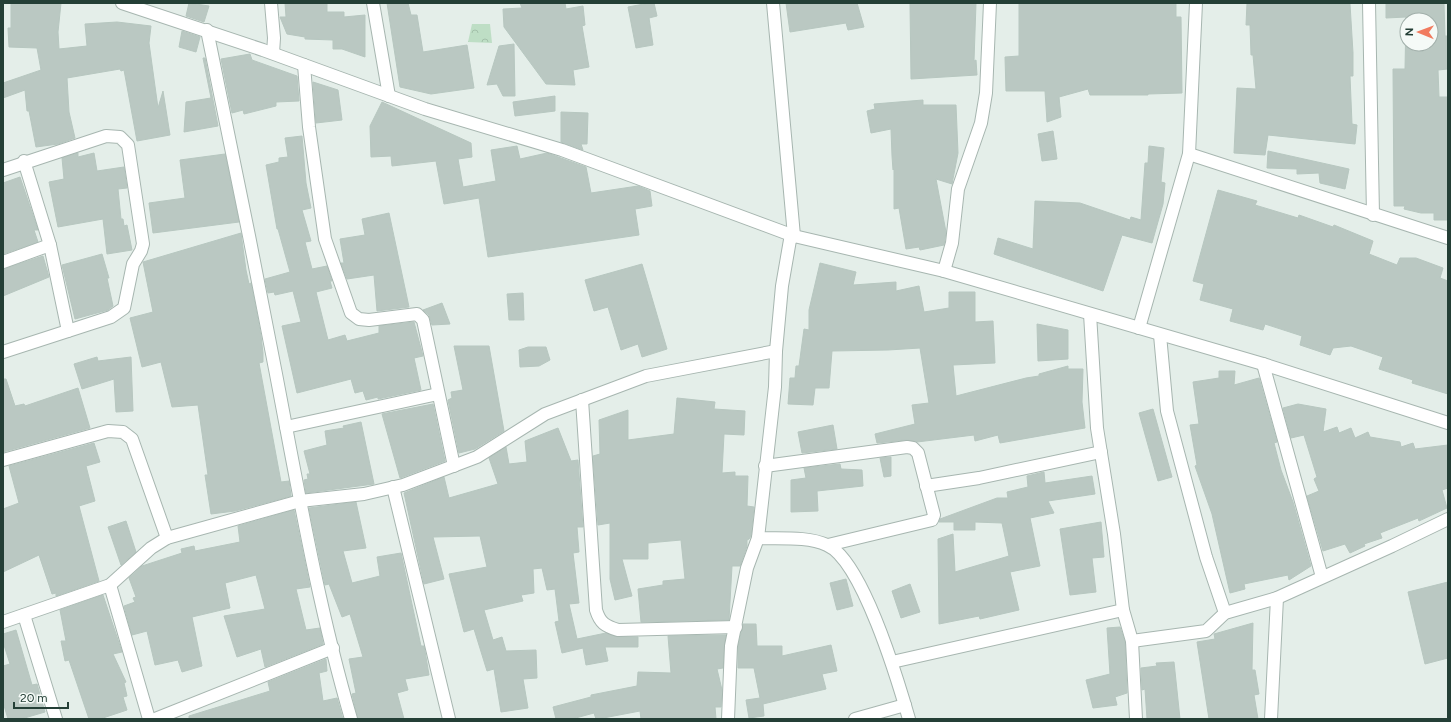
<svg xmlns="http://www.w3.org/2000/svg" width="1451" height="722" font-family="Figtree,sans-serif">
  <defs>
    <pattern id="forest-crowns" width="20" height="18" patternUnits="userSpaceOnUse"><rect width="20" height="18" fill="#bedec5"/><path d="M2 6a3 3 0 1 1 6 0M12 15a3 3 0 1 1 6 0" fill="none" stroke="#a3c0aa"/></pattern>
  </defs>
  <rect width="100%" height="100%" fill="#e4eee9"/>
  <path fill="url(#forest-crowns)" d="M472,24H490L492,43L468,42Z"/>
  <g fill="#bac8c2" stroke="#b7c7c0" fill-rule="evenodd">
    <path d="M11,3H61L58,32L59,49L87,46L85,24L117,22L151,26L149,43L158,108L163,91L170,135L137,141L124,70L121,71L120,69L67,78L69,112L75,138L58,144L36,147L29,111H27L25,90L3,98V83L41,70L37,48L9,47L8,28H11Z"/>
    <path d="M189,3L209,6L204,22L186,16Z"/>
    <path d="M285,3H327V12H344V17L365,15V57L342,49H333V40L305,39V37L287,34L280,17H286Z"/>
    <path d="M387,3H408L411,15H417L423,52L467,45L474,88L431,94L400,87Z"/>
    <path d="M520,3H565L566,9L583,6L585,25L582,26L589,67L573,70L575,85L546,84L504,27L503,9L522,8Z"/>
    <path d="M649,3H654L657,16L649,18L653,45L636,48L628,7Z"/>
    <path d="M786,3H857L864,27L848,30L846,23L790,32Z"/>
    <path d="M910,3H976L974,61L976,60L977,75L911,79Z"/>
    <path d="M1019,3H1176V17H1181L1182,93L1148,94V95H1090L1088,89L1059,97L1061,117L1047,122L1045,91H1006L1005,57L1019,56Z"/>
    <path d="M1247,3L1350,4L1353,53V76H1350L1352,124L1357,125L1355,144L1268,135L1265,155L1234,153L1237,88L1256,89L1253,55H1251L1250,25H1246Z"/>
    <path d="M1386,3H1444L1445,36H1447L1448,47V69L1438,70L1439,97H1448V220H1434V213H1421L1404,209L1405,206H1394L1393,69H1405L1406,17L1386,18ZM1407,20H1431V44H1407Z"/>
    <path d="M182,31L200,37L196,52L179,47Z"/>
    <path d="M514,44L515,96H503L497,84L487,85L499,46Z"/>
    <path d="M250,54L252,60L297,76L299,101L276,102V106L244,114L243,110L232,113L221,59Z"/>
    <path d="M203,58H205L218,126L184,132L186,102L211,98Z"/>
    <path d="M313,82L338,90L342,120L316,123Z"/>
    <path d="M555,96V111L515,116L513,102Z"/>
    <path d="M923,100V105H956L958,153L952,184L936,179L946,232L944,245L920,250L919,247L906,249L899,208L894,209V169L893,170L892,156L891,129L871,133L867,111L875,109L874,104Z"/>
    <path d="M382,102L471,143L472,157L458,159L463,187L496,181L491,150L517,146L520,159L547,153L586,167L591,193L638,186L650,191L652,206L635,209L639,235L488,257L479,198L444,204L436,161L392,166L391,156L371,157L370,126Z"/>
    <path d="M561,112L588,113L587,144H581L583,150L561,142Z"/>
    <path d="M1053,131L1057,159L1042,161L1038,134Z"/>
    <path d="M302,136L306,183L311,208L302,210L311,241L305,242L312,269L327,266L332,281H330L332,288L316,292L328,340L345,335L347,341L379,333V326L414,322L423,356L414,358L421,390L378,399V397L366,400L363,391L355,393L351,379L297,393L282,326L301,322L293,291L275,295L274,292L268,293L265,279L290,272L278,229H277L266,165L279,162V158L288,157L285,138Z"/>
    <path d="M1149,146L1164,148L1161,182L1165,183L1163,204L1152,243L1122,235L1103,291L994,254L998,238L1033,249L1035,201L1080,203L1130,220L1131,217L1141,220L1145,163H1148Z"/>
    <path d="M1268,151L1349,169L1345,189L1320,183L1319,173L1297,174V169L1267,168Z"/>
    <path d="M78,153V157L94,153L97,171L124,167L127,188L118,189L121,219H123L124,226L127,225L132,250L107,254L103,219L58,227L49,182L64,179L62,158Z"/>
    <path d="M225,154L239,222L153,233L149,203L185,198L180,160Z"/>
    <path d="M20,177L38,230H34L38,242L3,254V183Z"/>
    <path d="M1218,190L1257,201L1255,205L1298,218L1299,215L1333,227L1334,225L1373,241L1369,254L1397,265L1400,258H1416L1443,268L1440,278L1448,281V394L1412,383L1413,380L1379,369L1383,357L1351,346L1333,348L1330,355L1300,345L1302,336L1265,324L1263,330L1230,321L1233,309L1200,300L1204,284L1193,281Z"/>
    <path d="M389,213L409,307L377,311L374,275L347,279L341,263H344L340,239L365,235L362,219Z"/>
    <path d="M241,233L246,270L249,284L251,283L261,336L263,353V362L259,363L281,482L289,481L291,496L235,511L211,514L205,475H208L198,405L172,407L161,362L142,367L130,318L153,312L143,262Z"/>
    <path d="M102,254L109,278H107L113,306L108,310L75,319L62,265Z"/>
    <path d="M43,256L49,277L3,296V269Z"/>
    <path d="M820,263L856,272L853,285L896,282V291L919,286L924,312L949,308V292H975V322L993,321L995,363L953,365L956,396L1026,378L1039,376V374L1068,366V369H1083L1082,402L1085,428L1000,443L998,435L975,441L974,435L917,442L906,440L877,443L875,434L915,424L912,405L929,403L920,348L888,350L832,351L829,388H815L813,405L788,404L790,378H795L796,366H799L804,329L809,330V310Z"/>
    <path d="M642,264L667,349L642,357L638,344L621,350L608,307L594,311L585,280Z"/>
    <path d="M523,293L524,320H509L507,294Z"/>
    <path d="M442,303L450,324L432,325L429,315L423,310Z"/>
    <path d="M1037,324L1068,330V359L1038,361Z"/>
    <path d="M454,346H489L504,431L475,449L459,453L448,400L452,398L451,392L463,390Z"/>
    <path d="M528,347H546L550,360L539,366L520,367L519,350Z"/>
    <path d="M97,357L98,361L131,357L133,411L116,412L114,379L82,389L74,364Z"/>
    <path d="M1219,371H1235L1234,385L1259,378L1277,442L1274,443L1281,470L1293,502L1311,566L1289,580L1288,575L1244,584L1245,589L1230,593L1212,514L1195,466L1197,465L1190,425L1199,424L1193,382L1219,378Z"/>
    <path d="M3,379H6L15,406L24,404L25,406L78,388L90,428L3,452Z"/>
    <path d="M677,398L715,402L714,409L745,411L744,435L724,434L722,473L735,472V476H748L747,506L754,507L751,536L749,539L747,540V546L740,566H732L729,620L641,622L638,589L663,585V581L685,579L681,540L648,543V559H622L632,596L615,600L610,579V523L598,525L593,456L600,454L599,420L628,410V440L674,434Z"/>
    <path d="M433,404L445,461L400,478L382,414Z"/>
    <path d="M1298,404L1326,409L1323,432L1337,427L1339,433L1351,428L1355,438L1368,432L1370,437L1400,442L1401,447L1413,443L1415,449L1448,445V488L1442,490L1447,508L1419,521L1418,518L1380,533L1382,538L1364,544L1365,546L1350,553L1345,544L1323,551L1307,496L1319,491L1314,479L1317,477L1304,435L1291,438L1283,408Z"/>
    <path d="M1153,409L1172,477L1158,481L1139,413Z"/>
    <path d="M361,422L374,484L306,493L304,480L308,479L307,474H310L304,451L327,445L325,431L344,428L343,426Z"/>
    <path d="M833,425L837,449L802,453L798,432Z"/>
    <path d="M558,428L571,461L578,460L583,527H577L579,552L573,553L579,603L569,604L577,639L606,633L618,637H638V647H605L608,661L586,665L583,648L562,653L555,622L559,621L555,589L547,590L542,568L533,569L534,593L521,595L523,601L484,610L493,640L502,637L506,651L536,650L537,678L523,679L528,708L501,712L494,669L487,671L474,629L464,632L449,574L487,567L480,536L433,537L444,579L424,584L404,493L444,477L449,498L498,484L489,458L506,447L509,464L527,462L525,441Z"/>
    <path d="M94,443L100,462L86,466L95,501L79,506L99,581L56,596V593L52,594L39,555L3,572V509L19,503L9,466Z"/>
    <path d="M891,457V476L884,477L880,458Z"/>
    <path d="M840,464L841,469L862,470L863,486L817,491L818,511L791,512V480L806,478L804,468Z"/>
    <path d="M1044,472L1045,483L1092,476L1095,494L1048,501L1054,513L1030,518L1040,566L1010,572L1019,610L980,619L979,616L939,624L938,539L953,534L955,572L1009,556L1002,523L975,522V530H954V522H939L940,519L997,498H1008L1007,492L1028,487L1027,476Z"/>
    <path d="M356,502L366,548L343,551L352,583L380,576L377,557L401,553L421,646H424L426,657L429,675L405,679L408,690L397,693L404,719H358L352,694L356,693L349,659L363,657L350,614L342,617L329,584L325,585L309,508Z"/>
    <path d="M294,510L310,587L296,589L306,630L320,628L323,644L265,667L261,649L237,657L224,616L265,609L256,575L225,583L230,608L192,617L202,666L182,672L178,660L155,665L147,631L132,635L124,606L135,602L133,598L136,597L129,578L142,566L182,553L181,549L194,546L195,551L240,542L238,526Z"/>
    <path d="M126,521L136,552L121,565L108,527Z"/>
    <path d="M1101,522L1104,557L1092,558L1096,592L1070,595L1060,529Z"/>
    <path d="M846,579L853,606L837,610L830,583Z"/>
    <path d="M1448,582V658L1425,664L1408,592Z"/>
    <path d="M910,584L920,612L901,618L892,591Z"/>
    <path d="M103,595L122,652L113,654L126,682L124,683L127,696L123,697L127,710L100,719H89L69,660L65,661L61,641H66L60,610Z"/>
    <path d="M1253,623L1252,670H1255L1259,694L1254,695L1258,719H1209L1197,642L1215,639L1214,634Z"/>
    <path d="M743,624H756L757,646H782V656L831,645L837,671L822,674L826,689L763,704L764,716L749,718L746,700L760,698L754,668H738V647Z"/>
    <path d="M1120,627L1125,642L1127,693L1115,697L1117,705L1093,708L1086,680L1110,674L1107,628Z"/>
    <path d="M16,630L32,685L37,684L45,712L21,719H8L3,702V666L10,664L3,642V634Z"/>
    <path d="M726,635L723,668L717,669L722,690L721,707H715L716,719H641L640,711L598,719H596L594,713L572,719H556L553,707L591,697V695L637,686L638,672L671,673L668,636Z"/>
    <path d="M326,659L327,671L319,673L323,701L337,698L343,719H189V716L270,691L268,682Z"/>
    <path d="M1174,662L1180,719H1147L1145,689L1142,690L1141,668L1157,666L1156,663Z"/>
  </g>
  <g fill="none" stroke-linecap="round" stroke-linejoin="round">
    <defs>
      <g id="minor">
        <path d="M122,3L263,50L425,109L562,150L794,236L944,271L1263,364L1448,423"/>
        <path d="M271,3L274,38L273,53"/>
        <path d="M373,3L389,96"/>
        <path d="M1369,3L1373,215"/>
        <path d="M207,30C231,145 254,259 276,374C298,489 318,606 351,719"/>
        <path d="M304,65L309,127L325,239L351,313L359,319L369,320L417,314L423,320L454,466"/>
        <path d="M1189,154L1448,238"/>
        <path d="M24,161L50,245L68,331"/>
        <path d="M3,170L106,136L120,137L128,145L143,244L141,251L133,264L124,308L111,317L3,352"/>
        <path d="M3,262L50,245"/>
        <path d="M944,271L952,243L958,189L981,123L986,93L990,3"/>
        <path d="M1090,314L1097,428L1114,534L1123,610L1132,641L1136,719"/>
        <path d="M1139,328L1189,154L1196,3"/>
        <path d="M1160,335L1167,411L1206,557L1225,613"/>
        <path d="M1263,364L1322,577"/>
        <path d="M582,400L596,610C600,623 605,626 618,630L736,627"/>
        <path d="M286,427L438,394"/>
        <path d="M3,460L108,431L123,432L132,439L167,538"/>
        <path d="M765,466L907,447L913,448L918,453L934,515L932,520L828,545"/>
        <path d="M926,486L979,478L1101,452"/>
        <path d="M393,487L449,719"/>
        <path d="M758,538C780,539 807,536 827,545C862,560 898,681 909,719"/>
        <path d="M110,585L149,719"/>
        <path d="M24,615L56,719"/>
        <path d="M3,622L110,585L151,548L167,538L300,501L364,494L403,485L477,457L545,414L646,376L776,351"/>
        <path d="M1132,641L1206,631L1225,613L1277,598L1392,546L1448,519"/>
        <path d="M892,662L1123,610"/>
        <path d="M155,719L333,648"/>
        <path d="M728,719L731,646L747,568L758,538L775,387L776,351L782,286L790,240L794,236L773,3"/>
        <path d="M855,719L905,705"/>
        <path d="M1271,719L1277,598"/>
      </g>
    </defs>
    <use href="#minor" stroke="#a7b6b0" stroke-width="14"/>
    <use href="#minor" stroke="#fff" stroke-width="12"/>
  </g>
  <rect width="1451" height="722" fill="none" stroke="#243f36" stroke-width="8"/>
  <g transform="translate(1419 32) rotate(271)"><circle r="19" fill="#f5faf7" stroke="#a1afaa"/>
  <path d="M0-3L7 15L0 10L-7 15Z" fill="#f17b5f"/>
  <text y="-6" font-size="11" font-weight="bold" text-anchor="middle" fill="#243f36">N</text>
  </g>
  <path d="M14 702v6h54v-6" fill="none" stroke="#243f36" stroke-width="2"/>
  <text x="20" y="702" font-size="12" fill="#243f36" stroke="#f5faf7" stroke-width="3" paint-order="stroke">20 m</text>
</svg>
